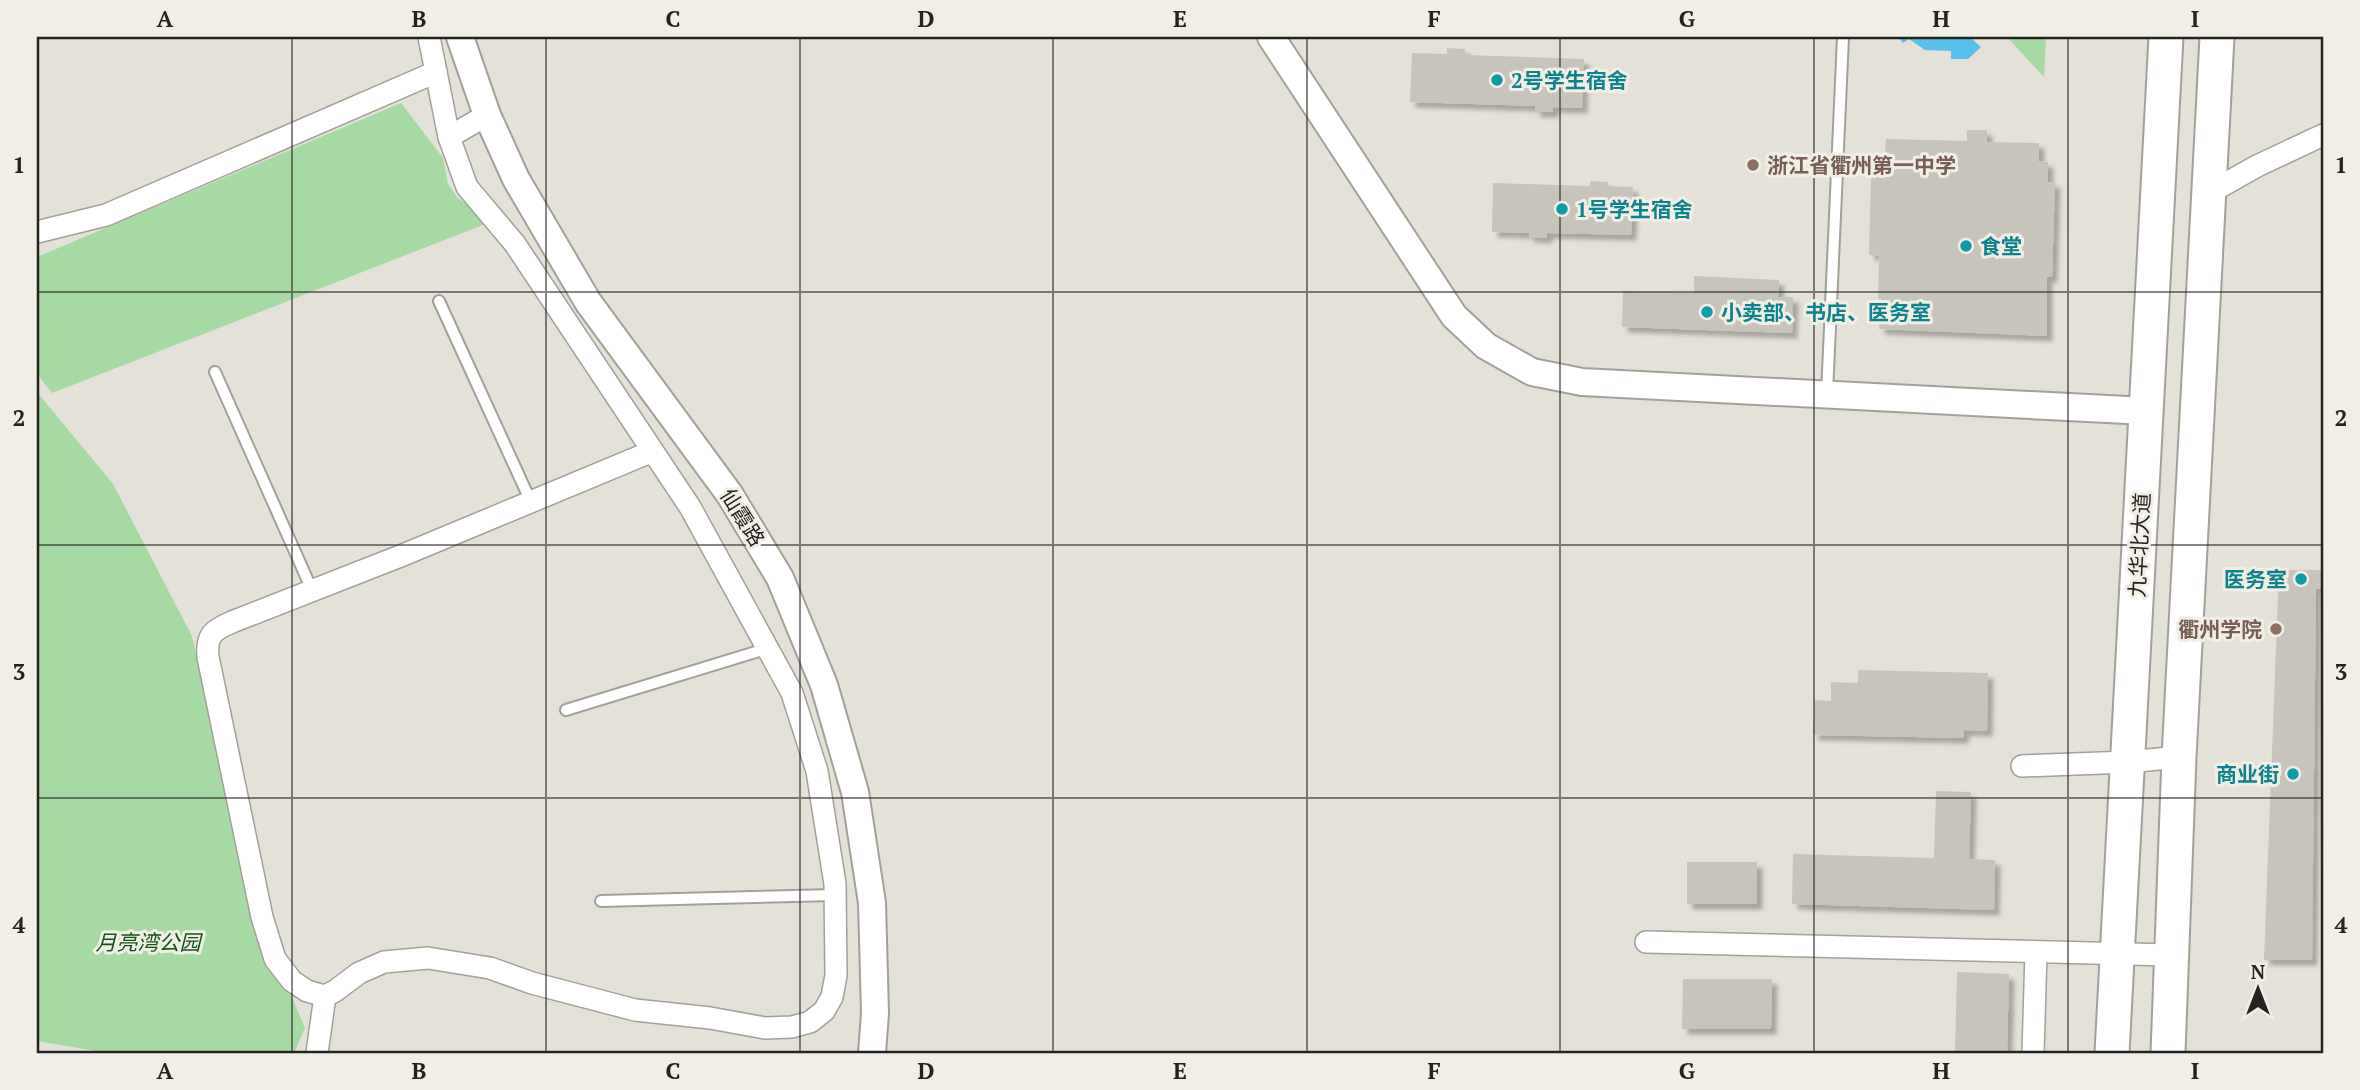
<svg xmlns="http://www.w3.org/2000/svg" width="2360" height="1090" font-family="'PT Serif','Noto Sans SC',serif">
  <defs>
    <filter id="shadow"><feDropShadow dx="5.5" dy="5.5" stdDeviation="2" flood-color="#0004"/></filter>
  </defs>
  <rect width="100%" height="100%" fill="#e4e1d8"/>
  <g fill="#a5daa3">
    <path d="M2007,37H2046L2044,77Z"/>
    <path d="M401,103L443,158L448,184L457,197L488,223L52,393L37,374V257Z"/>
    <path d="M37,392L113,484L192,636L266,964L289,990L305,1028L294,1053H108L37,1041Z"/>
  </g>
  <path fill="#57c0eb" d="M1898,37H1970L1981,47L1968,59H1951V51L1925,50L1909,39L1903,43Z"/>
  <g fill="#c7c4bc" filter="url(#shadow)">
    <path d="M1447,48L1465,49V55L1584,59L1582,108L1553,107V112H1535V106L1410,102L1412,53L1447,54Z"/>
    <path d="M1967,130H1987V142L2039,143V161L2048,162V182H2055L2052,277H2047V336L1879,329L1881,299H1878L1879,256L1869,255L1871,177H1884L1886,139L1967,141Z"/>
    <path d="M1590,181L1608,182V186L1633,187L1631,235L1547,233V238L1529,237V233L1492,232L1493,183L1590,186Z"/>
    <path d="M1694,276L1779,280L1778,297H1793L1792,333L1622,327L1623,291L1694,293Z"/>
    <path d="M2279,570H2323V589H2316L2312,960H2264Z"/>
    <path d="M1858,670L1988,673L1987,731L1964,730L1963,738L1813,735L1814,700L1831,701V682L1858,683Z"/>
    <path d="M1936,791L1971,792L1969,859L1995,860L1994,910L1792,904L1793,854L1934,858Z"/>
    <rect x="1687" y="862" width="70" height="42"/>
    <path d="M1957,972L2009,974L2007,1053H1955Z"/>
    <path d="M1683,979H1772L1771,1029H1682Z"/>
  </g>
  <g fill="none" stroke-linecap="round" stroke-linejoin="round">
    <defs>
      <g id="service">
        <path d="M439,301L531,502"/>
        <path d="M215,372L312,590"/>
        <path d="M1827,394L1843,37"/>
        <path d="M566,710L769,648"/>
        <path d="M601,901L835,895"/>
      </g>
      <g id="minor">
        <path d="M429,37L449,137L467,187L515,244L690,507L792,693L817,771L835,884L836,975L832,997L824,1011L810,1022L792,1027L765,1028L710,1018L635,1010L532,983L490,968L428,958L384,962L359,973L335,991L325,996L307,991L292,981L275,959L262,917L208,657C206,635 213,630 232,622L403,555L653,451"/>
        <path d="M449,137L487,115"/>
        <path d="M2209,193L2257,166L2323,135"/>
        <path d="M37,232L106,215L436,72"/>
        <path d="M2022,766L2128,762L2179,757"/>
        <path d="M1646,942L2171,955"/>
        <path d="M317,1053L325,996"/>
        <path d="M2033,1053L2036,952"/>
      </g>
      <g id="tertiary">
        <path d="M460,37L487,115L516,179L588,302L730,495L780,578L824,685L855,792L872,903L875,1013L872,1053"/>
        <path d="M1271,37L1454,316L1486,346L1532,372L1582,382L2146,411"/>
      </g>
      <g id="primary">
        <path d="M2112,1053L2166,37"/>
        <path d="M2168,1053L2179,757L2217,37"/>
      </g>
    </defs>
    <use href="#service" stroke="#a3a098" stroke-width="14"/>
    <use href="#minor" stroke="#a3a098" stroke-width="24"/>
    <use href="#tertiary" stroke="#a3a098" stroke-width="30"/>
    <use href="#primary" stroke="#a3a098" stroke-width="37"/>
    <use href="#service" stroke="#fff" stroke-width="10"/>
    <use href="#minor" stroke="#fff" stroke-width="21"/>
    <use href="#tertiary" stroke="#fff" stroke-width="26"/>
    <use href="#primary" stroke="#fff" stroke-width="33"/>
  </g>
  <path fill="none" stroke="#252320" stroke-width="2" stroke-opacity="0.55" d="M292,37V1053M546,37V1053M800,37V1053M1053,37V1053M1307,37V1053M1560,37V1053M1814,37V1053M2068,37V1053M37,292H2323M37,545H2323M37,798H2323"/>
  <g fill="#0f9aa8" stroke="#f1eee5" stroke-width="2.5">
    <circle cx="1497" cy="80" r="7"/>
    <circle cx="1562" cy="209" r="7"/>
    <circle cx="1966" cy="246" r="7"/>
    <circle cx="1707" cy="312" r="7"/>
    <circle cx="2301" cy="579" r="7"/>
    <circle cx="2293" cy="774" r="7"/>
  </g>
  <g fill="#8d6e63" stroke="#f1eee5" stroke-width="2.5">
    <circle cx="1753" cy="165" r="7"/>
    <circle cx="2276" cy="629" r="7"/>
  </g>
  <g text-anchor="middle" dominant-baseline="central" stroke-width="6" stroke-linejoin="round" paint-order="stroke">
    <g font-size="21" font-weight="bold" fill="#0d838f" stroke="#f1eee5" text-anchor="start">
      <text x="1511" y="80">2号学生宿舍</text>
      <text x="1576" y="209">1号学生宿舍</text>
      <text x="1980" y="246">食堂</text>
      <text x="1721" y="312">小卖部、书店、医务室</text>
      <text x="2287" y="579" text-anchor="end">医务室</text>
      <text x="2279" y="774" text-anchor="end">商业街</text>
    </g>
    <g font-size="21" font-weight="bold" fill="#785e54" stroke="#f1eee5" text-anchor="start">
      <text x="1767" y="165">浙江省衢州第一中学</text>
      <text x="2262" y="629" text-anchor="end">衢州学院</text>
    </g>
    <g font-size="21" fill="#252320" stroke="#f1eee5">
      <text transform="translate(743 517) rotate(58)">仙霞路</text>
      <text transform="translate(2139 545) rotate(-87)">九华北大道</text>
    </g>
    <g font-size="21" font-style="italic" fill="#115516" stroke="#f1eee5">
      <text x="148" y="942">月亮湾公园</text>
    </g>
  </g>
  <rect width="2360" height="1090" fill="none" stroke="#f1eee5" stroke-width="77"/>
  <g transform="translate(2258 989)" stroke="#f1eee5" stroke-width="5" paint-order="stroke">
  <path d="M0-5L12 26L0 18L-12 26Z" fill="#252320"/>
  <text y="-10" font-size="19" font-weight="bold" text-anchor="middle" fill="#252320">N</text>
  </g>
  <rect x="38" y="38" width="2284" height="1014" fill="none" stroke="#252320" stroke-width="2.5"/>
  <g font-size="23" text-anchor="middle" font-weight="bold" fill="#252320">
    <text x="165" y="27">A</text>
    <text x="419" y="27">B</text>
    <text x="673" y="27">C</text>
    <text x="926" y="27">D</text>
    <text x="1180" y="27">E</text>
    <text x="1434" y="27">F</text>
    <text x="1687" y="27">G</text>
    <text x="1941" y="27">H</text>
    <text x="2195" y="27">I</text>
    <text x="19" y="173">1</text>
    <text x="2341" y="173">1</text>
    <text x="19" y="426">2</text>
    <text x="2341" y="426">2</text>
    <text x="19" y="680">3</text>
    <text x="2341" y="680">3</text>
    <text x="19" y="933">4</text>
    <text x="2341" y="933">4</text>
    <text x="165" y="1079">A</text>
    <text x="419" y="1079">B</text>
    <text x="673" y="1079">C</text>
    <text x="926" y="1079">D</text>
    <text x="1180" y="1079">E</text>
    <text x="1434" y="1079">F</text>
    <text x="1687" y="1079">G</text>
    <text x="1941" y="1079">H</text>
    <text x="2195" y="1079">I</text>
  </g>
</svg>
